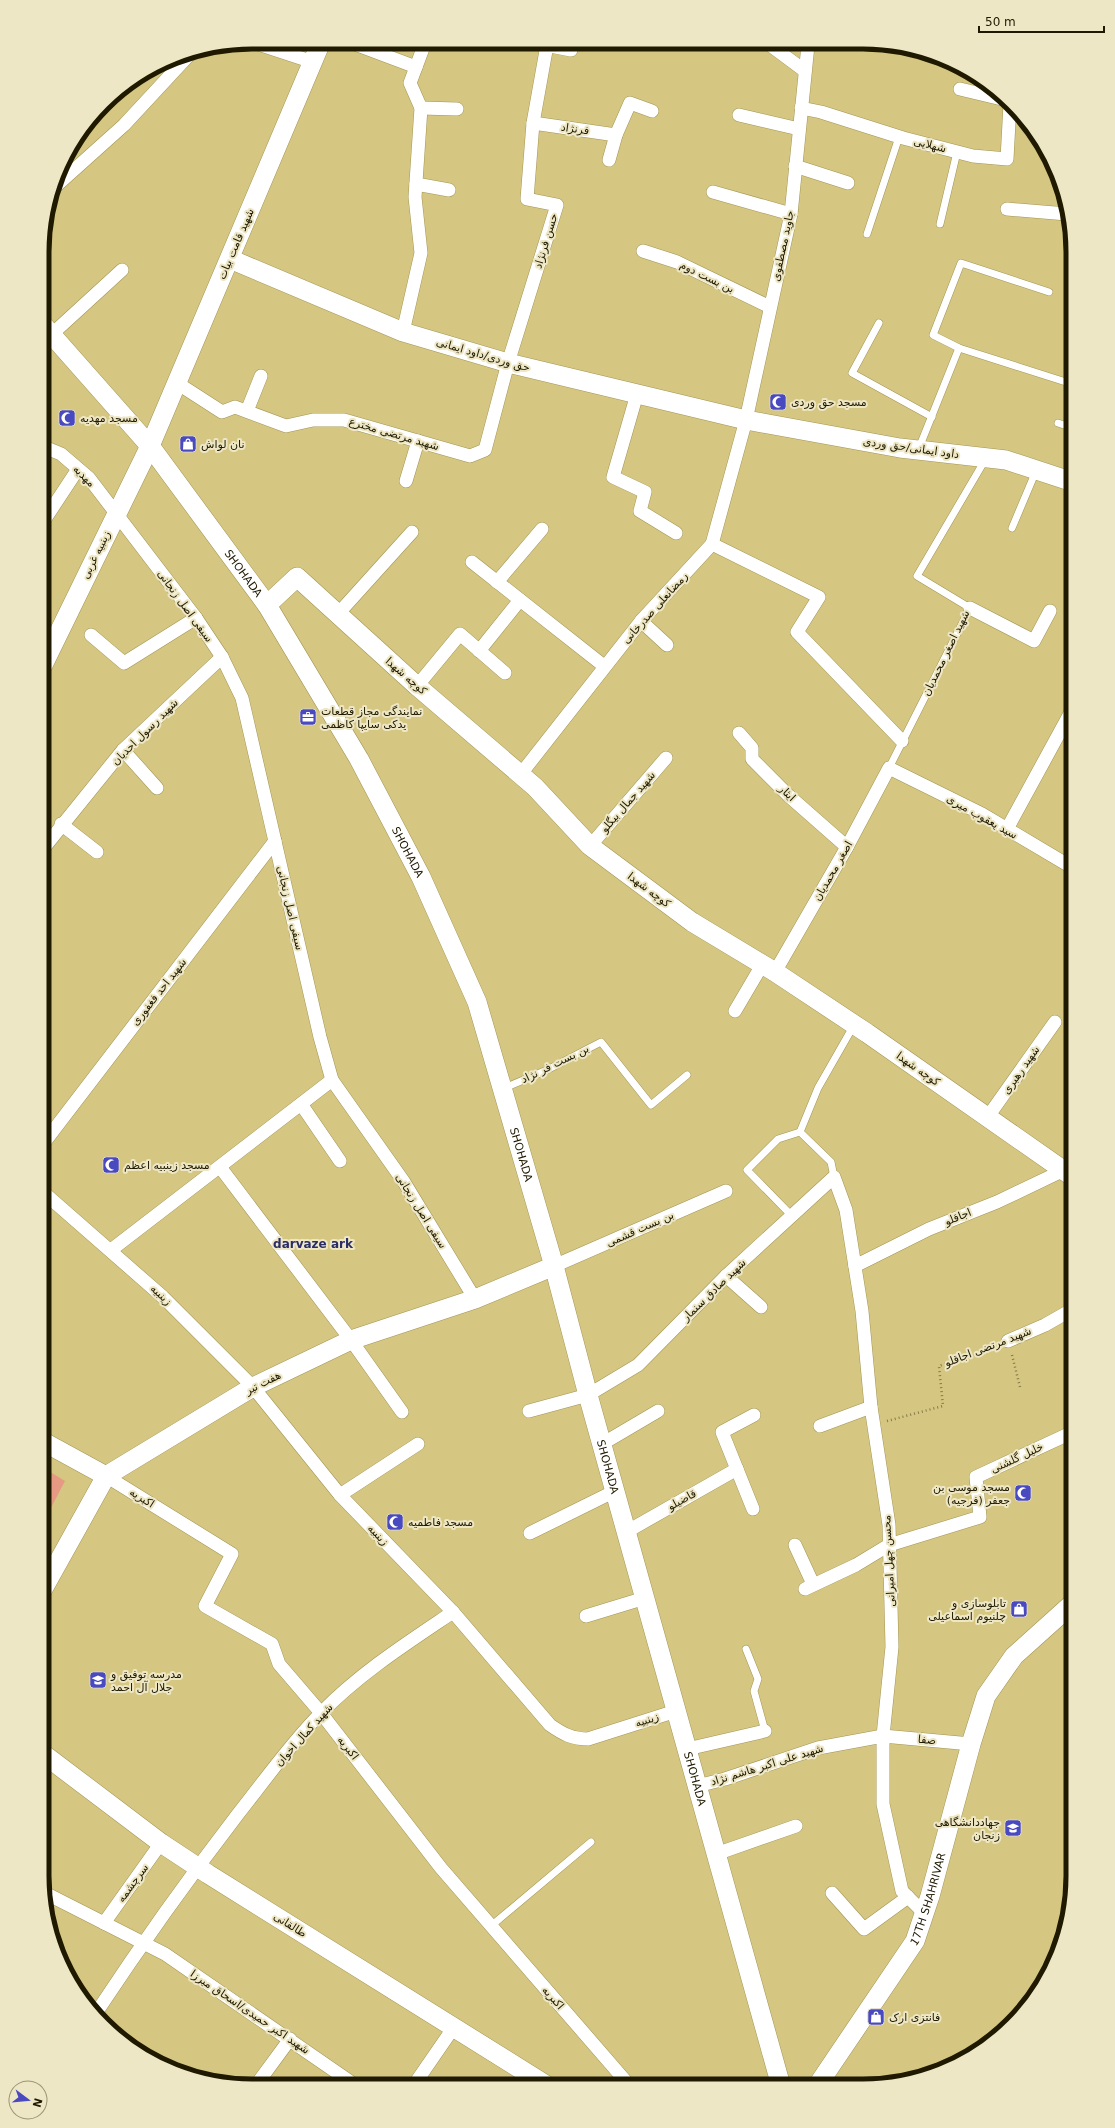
<svg xmlns="http://www.w3.org/2000/svg" width="1115" height="2128" font-family="'DejaVu Sans',Vazirmatn,sans-serif">
  <rect width="100%" height="100%" fill="#d5c682"/>
  <path fill="#e69a83" d="M42,1467L65,1481L42,1525Z"/>
  <g fill="none" stroke-linecap="round" stroke-linejoin="round">
    <defs>
      <g id="lane">
        <path d="M940,224L957,152"/>
        <path d="M867,234L899,137"/>
        <path d="M1071,249L1072,246"/>
        <path d="M1049,292L961,263L933,335L959,348L1069,383"/>
        <path d="M879,323L852,373L932,417"/>
        <path d="M1058,423L1073,428"/>
        <path d="M919,448L959,348"/>
        <path d="M1012,528L1036,471"/>
        <path d="M889,768L970,608L917,576L985,460"/>
        <path d="M502,1089L547,1070L601,1042L651,1105L687,1075"/>
        <path d="M834,1177L831,1162L800,1132L818,1088L854,1025"/>
        <path d="M792,1216L747,1170L778,1139L800,1132"/>
        <path d="M746,1649L758,1679L754,1691L765,1731"/>
        <path d="M491,1926L591,1842"/>
      </g>
      <g id="street">
        <path d="M252,42L313,62"/>
        <path d="M352,43L416,67L425,43"/>
        <path d="M540,44L571,50"/>
        <path d="M770,45L805,71"/>
        <path d="M960,89L1006,100"/>
        <path d="M421,108L457,109"/>
        <path d="M801,108L821,112L903,138L973,156L1007,159L1010,104"/>
        <path d="M739,115L799,129"/>
        <path d="M533,123L616,135"/>
        <path d="M609,160L616,135L630,103L652,111"/>
        <path d="M795,166L848,183"/>
        <path d="M416,184L449,190"/>
        <path d="M56,186L124,125L189,55"/>
        <path d="M713,192L791,214"/>
        <path d="M1007,209L1067,214"/>
        <path d="M643,251L677,262L770,307"/>
        <path d="M403,332L421,253L415,197L421,108L410,83L416,67"/>
        <path d="M51,335L122,270"/>
        <path d="M177,383L222,412L235,407L286,426L313,420H344L470,456L485,450L508,363L557,205L527,199L533,123L547,45"/>
        <path d="M637,394L613,477L645,492L640,511L676,533"/>
        <path d="M247,411L261,376"/>
        <path d="M44,447L61,454L89,478L196,618L222,657L242,698L320,1037L332,1080L404,1182L475,1299"/>
        <path d="M406,481L418,441"/>
        <path d="M43,522L78,469"/>
        <path d="M712,544L819,597L797,632L902,741"/>
        <path d="M472,562L604,666"/>
        <path d="M497,582L542,529"/>
        <path d="M970,608L1034,641L1050,611"/>
        <path d="M337,615L412,532"/>
        <path d="M641,621L667,645"/>
        <path d="M91,635L124,663L196,618"/>
        <path d="M479,651L520,600"/>
        <path d="M417,686L460,634L505,673"/>
        <path d="M739,733L752,748V759L789,796L847,847"/>
        <path d="M123,750L157,788"/>
        <path d="M520,775L641,621L712,544L746,420L791,214L808,45"/>
        <path d="M61,824L97,852"/>
        <path d="M1007,829L1073,708"/>
        <path d="M590,846L666,758"/>
        <path d="M43,849L123,750L222,657"/>
        <path d="M775,972L847,847L889,768L982,814L1073,868"/>
        <path d="M735,1011L762,965"/>
        <path d="M301,1104L340,1161"/>
        <path d="M987,1118L1055,1022"/>
        <path d="M43,1144L275,841"/>
        <path d="M220,1167L351,1340L402,1412"/>
        <path d="M43,1192L163,1297L253,1387L340,1495L453,1612L550,1725C563,1734 572,1739 588,1739L676,1711"/>
        <path d="M111,1250L332,1080"/>
        <path d="M554,1266L726,1191"/>
        <path d="M855,1266L929,1229L997,1202L1062,1171"/>
        <path d="M726,1276L761,1307"/>
        <path d="M1008,1341L1045,1325L1073,1309"/>
        <path d="M529,1411L588,1395L638,1365L726,1276L834,1177L846,1210L862,1311L871,1407L889,1525L892,1647L883,1736V1804L902,1891L924,1913"/>
        <path d="M820,1426L871,1407"/>
        <path d="M602,1444L658,1411"/>
        <path d="M106,1476L232,1554L205,1606L272,1644L279,1664L321,1713L441,1868L629,2085"/>
        <path d="M340,1495L418,1444"/>
        <path d="M753,1509L722,1432L754,1415"/>
        <path d="M626,1532L737,1469"/>
        <path d="M530,1533L615,1491"/>
        <path d="M795,1545L813,1584"/>
        <path d="M805,1589L856,1565L889,1545L980,1517L976,1477L1073,1432"/>
        <path d="M586,1616L645,1598"/>
        <path d="M687,1749L765,1731"/>
        <path d="M697,1786L725,1779L818,1748L883,1736L971,1744"/>
        <path d="M716,1854L796,1826"/>
        <path d="M45,1893L165,1954L355,2085"/>
        <path d="M832,1893L864,1929L908,1897"/>
        <path d="M104,1923L161,1843"/>
        <path d="M96,2013C141,1945 188,1879 238,1814C265,1780 291,1743 321,1713C360,1673 407,1643 453,1612"/>
        <path d="M257,2084L290,2039"/>
        <path d="M414,2085L454,2027"/>
      </g>
      <g id="secondary">
        <path d="M230,259L403,332L508,363L746,420L900,448L1006,460L1073,482"/>
        <path id="s1" d="M44,326L150,446L267,605L359,759L421,877L477,1002L554,1266L588,1395L781,2086"/>
        <path d="M267,605L297,577L417,686L535,787L590,846L692,922L775,972L867,1033L1073,1177"/>
        <path d="M43,665L150,446L321,42"/>
        <path d="M42,1441L106,1476"/>
        <path d="M42,1591L106,1476L253,1387L351,1340L475,1299L554,1266"/>
        <path d="M42,1753L161,1843L208,1874L546,2085"/>
        <path id="s2" d="M817,2086L915,1941L930,1896L971,1744L986,1696L1014,1656L1073,1603"/>
      </g>
    </defs>
    <use href="#lane" stroke="#a49653" stroke-width="8"/>
    <use href="#street" stroke="#a49653" stroke-width="14"/>
    <use href="#secondary" stroke="#a49653" stroke-width="20"/>
    <g stroke="#867b4a" stroke-width="2.5" stroke-dasharray="1 3" stroke-linecap="butt">
      <path d="M1012,1355L1020,1387"/>
      <path d="M887,1421L943,1406L939,1366L995,1346"/>
    </g>
    <use href="#lane" stroke="#fff" stroke-width="7"/>
    <use href="#street" stroke="#fff" stroke-width="13"/>
    <use href="#secondary" stroke="#fff" stroke-width="19"/>
  </g>
  <defs>
    <symbol id="mosque-square" viewBox="-11 -11 22 22"><rect x="-9" y="-9" width="18" height="18" rx="4" fill="#4a4ac0" stroke="#eee7c5"/><path d="M3.5-4.9A6 6 0 1 0 3.5 4.9A5 5 0 1 1 3.5-4.9Z" fill="#fff"/></symbol>
    <symbol id="shop-square" viewBox="-11 -11 22 22"><rect x="-9" y="-9" width="18" height="18" rx="4" fill="#4a4ac0" stroke="#eee7c5"/><path d="M-5-2.5h2.3a2.7 3.5 0 0 1 5.4 0H5L5.5 6h-11ZM-1.5-2.5h3a1.5 2.3 0 0 0-3 0Z" fill="#fff"/></symbol>
    <symbol id="office-square" viewBox="-11 -11 22 22"><rect x="-9" y="-9" width="18" height="18" rx="4" fill="#4a4ac0" stroke="#eee7c5"/><path d="M-6-3h4V-5.5h4V-3h4V5H-6ZM-1-4.5V-3h2v-1.5ZM-6 0V1H6V0Z" fill="#fff"/></symbol>
    <symbol id="school-square" viewBox="-11 -11 22 22"><rect x="-9" y="-9" width="18" height="18" rx="4" fill="#4a4ac0" stroke="#eee7c5"/><path d="M0-5L7-2L0 1L-7-2ZM-4 1L0 2.5L4 1V4Q0 6-4 4Z" fill="#fff"/></symbol>
    <symbol id="university-square" viewBox="-11 -11 22 22"><rect x="-9" y="-9" width="18" height="18" rx="4" fill="#4a4ac0" stroke="#eee7c5"/><path d="M0-5L7-2L0 1L-7-2ZM-4 1L0 2.5L4 1V4Q0 6-4 4Z" fill="#fff"/></symbol>
  </defs>
  <g fill-rule="evenodd">
    <use href="#mosque-square" x="768" y="392" width="20" height="20"/>
    <use href="#mosque-square" x="57" y="408" width="20" height="20"/>
    <use href="#shop-square" x="178" y="434" width="20" height="20"/>
    <use href="#office-square" x="298" y="707" width="20" height="20"/>
    <use href="#mosque-square" x="101" y="1155" width="20" height="20"/>
    <use href="#mosque-square" x="1013" y="1483" width="20" height="20"/>
    <use href="#mosque-square" x="385" y="1512" width="20" height="20"/>
    <use href="#shop-square" x="1009" y="1599" width="20" height="20"/>
    <use href="#school-square" x="88" y="1670" width="20" height="20"/>
    <use href="#university-square" x="1003" y="1818" width="20" height="20"/>
    <use href="#shop-square" x="866" y="2007" width="20" height="20"/>
  </g>
  <g text-anchor="middle" dominant-baseline="central" stroke-width="4" stroke-linejoin="round" paint-order="stroke">
    <g font-size="11" fill="#1f1900" stroke="#eee7c5">
      <text transform="translate(575 129) rotate(8)">فرنژاد</text>
      <text transform="translate(930 145) rotate(14)">شهلایی</text>
      <text transform="translate(546 241) rotate(-73)">حسن فرنژاد</text>
      <text transform="translate(236 244) rotate(-67)">شهید قامت بیات</text>
      <text transform="translate(783 246) rotate(-78)">جاوید مصطفوی</text>
      <text transform="translate(707 277) rotate(26)">بن بست دوم</text>
      <text transform="translate(483 355) rotate(16)">حق وردی/داود ایمانی</text>
      <text transform="translate(394 434) rotate(16)">شهید مرتضی مخترع</text>
      <text transform="translate(911 448) rotate(8)">داود ایمانی/حق وردی</text>
      <text transform="translate(84 476) rotate(45)">مهدیه</text>
      <text transform="translate(96 555) rotate(-64)">زینبیه غربی</text>
      <text stroke="none"><textPath href="#s1" startOffset="318">SHOHADA</textPath></text>
      <text transform="translate(185 606) rotate(54)">سیفی اصل زنجانی</text>
      <text transform="translate(655 608) rotate(-48)">رمضانعلی صدرخانی</text>
      <text transform="translate(946 653) rotate(-64)">شهید اصغر محمدیان</text>
      <text transform="translate(406 676) rotate(41)">کوچه شهدا</text>
      <text transform="translate(145 732) rotate(-45)">شهید رسول احدیان</text>
      <text transform="translate(787 793) rotate(44)">ایثار</text>
      <text transform="translate(628 802) rotate(-49)">شهید جمال بیگلو</text>
      <text transform="translate(982 817) rotate(29)">سید یعقوب میری</text>
      <text stroke="none"><textPath href="#s1" startOffset="642">SHOHADA</textPath></text>
      <text transform="translate(833 871) rotate(-60)">اصغر محمدیان</text>
      <text transform="translate(649 890) rotate(37)">کوچه شهدا</text>
      <text transform="translate(290 908) rotate(77)">سیفی اصل زنجانی</text>
      <text transform="translate(159 992) rotate(-52)">شهید احد فغفوری</text>
      <text transform="translate(555 1064) rotate(-26)">بن بست فر نژاد</text>
      <text transform="translate(918 1069) rotate(35)">کوچه شهدا</text>
      <text transform="translate(1021 1070) rotate(-55)">شهید رهبری</text>
      <text stroke="none"><textPath href="#s1" startOffset="966">SHOHADA</textPath></text>
      <text transform="translate(421 1211) rotate(58)">سیفی اصل زنجانی</text>
      <text transform="translate(958 1217) rotate(-22)">اجاقلو</text>
      <text transform="translate(640 1229) rotate(-24)">بن بست قشمی</text>
      <text transform="translate(714 1290) rotate(-44)">شهید صادق سنمار</text>
      <text transform="translate(161 1295) rotate(43)">زینبیه</text>
      <text transform="translate(988 1347) rotate(-21)">شهید مرتضی اجاقلو</text>
      <text transform="translate(263 1383) rotate(-27)">هفت تیر</text>
      <text transform="translate(1017 1458) rotate(-25)">خلیل گلشنی</text>
      <text stroke="none"><textPath href="#s1" startOffset="1290">SHOHADA</textPath></text>
      <text transform="translate(142 1498) rotate(32)">اکبریه</text>
      <text transform="translate(682 1500) rotate(-29)">قاضیلو</text>
      <text transform="translate(378 1535) rotate(46)">زینبیه</text>
      <text transform="translate(889 1561) rotate(-93)">محسن چهل امیرانی</text>
      <text transform="translate(647 1720) rotate(-18)">زینبیه</text>
      <text transform="translate(304 1735) rotate(-48)">شهید کمال اخوان</text>
      <text transform="translate(927 1740) rotate(5)">صفا</text>
      <text transform="translate(348 1748) rotate(52)">اکبریه</text>
      <text transform="translate(767 1765) rotate(-17)">شهید علی اکبر هاشم نژاد</text>
      <text stroke="none"><textPath href="#s1" startOffset="1614">SHOHADA</textPath></text>
      <text transform="translate(133 1883) rotate(-54)">سرچشمه</text>
      <text stroke="none"><textPath href="#s2" startOffset="219">17TH SHAHRIVAR</textPath></text>
      <text transform="translate(290 1925) rotate(32)">طالقانی</text>
      <text transform="translate(553 1998) rotate(49)">اکبریه</text>
      <text transform="translate(250 2012) rotate(34)">شهید اکبر حمیدی/اسحاق میرزا</text>
    </g>
    <g font-size="11" fill="#1f1900" stroke="#eee7c5" text-anchor="start">
      <text x="791" y="402">مسجد حق وردی</text>
      <text x="80" y="418">مسجد مهدیه</text>
      <text x="201" y="444">نان لواش</text>
      <text x="321" y="711">نمایندگی مجاز قطعات<tspan x="321" dy="13">یدکی سایپا کاظمی</tspan></text>
      <text x="124" y="1165">مسجد زینبیه اعظم</text>
      <text x="1010" y="1487" text-anchor="end">مسجد موسی بن<tspan x="1010" dy="13">جعفر (فرجیه)</tspan></text>
      <text x="408" y="1522">مسجد فاطمیه</text>
      <text x="1006" y="1603" text-anchor="end">تابلوسازی و<tspan x="1006" dy="13">چلنیوم اسماعیلی</tspan></text>
      <text x="111" y="1674">مدرسه توفیق و<tspan x="111" dy="13">جلال آل احمد</tspan></text>
      <text x="1000" y="1822" text-anchor="end">جهاددانشگاهی<tspan x="1000" dy="13">زنجان</tspan></text>
      <text x="889" y="2017">فانتزی ارک</text>
    </g>
    <g font-size="12" font-weight="bold" fill="#2b2d67" stroke="#eee7c5">
      <text x="313" y="1244">darvaze ark</text>
    </g>
  </g>
  <path d="M0 0H1115V2128H0ZM252 49H863A203 203 0 0 1 1066 252V1876A203 203 0 0 1 863 2079H252A203 203 0 0 1 49 1876V252A203 203 0 0 1 252 49Z" fill="#eee7c5" fill-rule="evenodd"/>
  <path fill="none" stroke="#1f1900" stroke-width="5" d="M252 49H863A203 203 0 0 1 1066 252V1876A203 203 0 0 1 863 2079H252A203 203 0 0 1 49 1876V252A203 203 0 0 1 252 49Z"/>
  <g transform="translate(28 2100) rotate(106)"><circle r="19" fill="#eee7c5" stroke="#9b9576"/>
  <path d="M0-3L7 15L0 10L-7 15Z" fill="#4a4ac0"/>
  <text y="-6" font-size="11" font-weight="bold" text-anchor="middle" fill="#1f1900">N</text>
  </g>
  <path d="M979 26v6h125v-6" fill="none" stroke="#1f1900" stroke-width="2"/>
  <text x="985" y="26" font-size="12" fill="#1f1900" stroke="#eee7c5" stroke-width="3" paint-order="stroke">50 m</text>
</svg>
